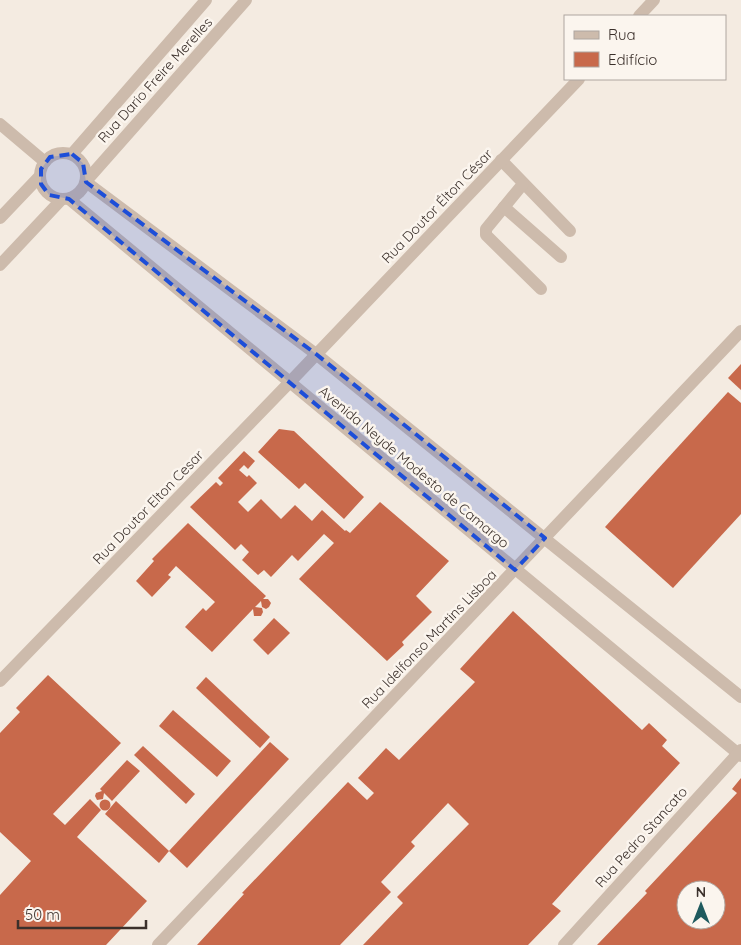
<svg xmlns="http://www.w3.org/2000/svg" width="741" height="945" font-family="Quicksand,sans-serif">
  <rect width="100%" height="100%" fill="#f4ebe1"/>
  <g fill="#c8694b" fill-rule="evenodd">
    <path d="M741,364V390L728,378Z"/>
    <path d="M728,392L741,403V514L673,588L605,527Z"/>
    <path d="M279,429L294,431L364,497L344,519L305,483L299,489L258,452Z"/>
    <path d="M244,451L255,461L248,469L244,465L239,470L247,477L249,475L257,483L238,502L248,512L261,499L281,519L295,505L312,521L322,510L345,531L346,530L350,533L380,502L449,561L416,596L432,612L402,642L404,645L387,661L299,579L334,543L324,534L298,561L292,555L271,577L264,570L258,575L242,560L249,552L241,544L235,550L190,507L216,482L220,486L223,483L218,478Z"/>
    <path d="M188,523L266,596L263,599H268L271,603L269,607L266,609L262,607L261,601L255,607L262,608L263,612L261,616H254L253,609L212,652L185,627L203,608L206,611L215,602L176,566L168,575L171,577L152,597L136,581L154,561L152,559Z"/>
    <path d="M513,611L642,730L649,723L667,740L662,746L680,763L552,904L561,911L528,945H363L403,903L397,897L469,824L448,803L411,842L415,846L381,882L391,892L340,945H197L244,894L242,893L348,782L367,800L374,793L358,778L386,748L399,760L475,682L460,669Z"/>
    <path d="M274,618L290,633L268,655L253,640Z"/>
    <path d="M48,675L121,743L53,814L65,825L90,799L101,810L77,837L147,901L106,945H0V895L31,861L0,832V733L20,712L16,708Z"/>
    <path d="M206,677L270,737L260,748L196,688Z"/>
    <path d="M173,710L231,761L217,777L159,726Z"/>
    <path d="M270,742L289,759L187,868L169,851Z"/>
    <path d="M143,746L195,794L186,804L134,755Z"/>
    <path d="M127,760L140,771L112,801L104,793L103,799L97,800L95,796L96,793L102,791L100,789Z"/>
    <path d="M741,778V945H597L647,893L645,891L737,793L732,789ZM686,890H716V920H686Z"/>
    <circle cx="105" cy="805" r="5.5"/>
    <path d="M116,801L169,851L159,863L105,814Z"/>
  </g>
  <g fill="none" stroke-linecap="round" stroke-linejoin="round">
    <g stroke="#cdbbac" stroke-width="12">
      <path d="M639,16L654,0"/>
      <path d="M0,124L45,162"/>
      <circle cx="63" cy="176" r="23"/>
      <path d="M72,154L206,0"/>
      <path d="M501,160L570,231"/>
      <path d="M87,180L246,0"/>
      <path d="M86,182L316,354L741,697"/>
      <path d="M523,184L486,229V235L541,289"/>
      <path d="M69,199L741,756"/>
      <path d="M504,207L561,257"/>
      <path d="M0,218L40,176"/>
      <path d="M0,265L62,199"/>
      <path d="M0,681L289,383L579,79"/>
      <path d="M158,945L741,331"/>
      <path d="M564,945L741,750"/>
    </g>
  </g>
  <path fill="#1d4ed8" fill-opacity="0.2" stroke="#1d4ed8" stroke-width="4" stroke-dasharray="10 6" stroke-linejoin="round" d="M72,154L83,163L86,182L316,354L545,538L515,570L69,199L49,195L41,184V169L50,157Z"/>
  <g text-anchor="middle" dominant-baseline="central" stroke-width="5" stroke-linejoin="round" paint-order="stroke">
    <g font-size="14" fill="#3b302b" stroke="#fbf5ee">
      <text transform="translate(155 80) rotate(-48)">Rua Dario Freire Merelles</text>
      <text transform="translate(437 206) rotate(-46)">Rua Doutor Élton César</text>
      <text transform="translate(414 467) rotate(40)">Avenida Neyde Modesto de Camargo</text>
      <text transform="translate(148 507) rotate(-46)">Rua Doutor Elton Cesar</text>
      <text transform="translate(429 639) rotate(-46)">Rua Idelfonso Martins Lisboa</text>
      <text transform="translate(641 837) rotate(-48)">Rua Pedro Stancato</text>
    </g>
  </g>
  <rect x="564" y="15" width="162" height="65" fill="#fbf5ee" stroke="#aea6a0"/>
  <rect x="574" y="31" width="25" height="8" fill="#cdbbac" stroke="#aea6a0"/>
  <text x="608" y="40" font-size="15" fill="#3b302b">Rua</text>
  <rect x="574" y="52" width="25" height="15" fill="#c8694b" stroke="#aea6a0"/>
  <text x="608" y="65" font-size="15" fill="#3b302b">Edifício</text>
  <g transform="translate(701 905)"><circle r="24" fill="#fbf5ee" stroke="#aea6a0"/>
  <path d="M0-4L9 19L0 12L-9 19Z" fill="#1f5a5e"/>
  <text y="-8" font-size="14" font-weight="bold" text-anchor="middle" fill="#3b302b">N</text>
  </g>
  <path d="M18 920v8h128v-8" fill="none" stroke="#3b302b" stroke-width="2.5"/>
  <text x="25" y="920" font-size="15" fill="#3b302b" stroke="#fbf5ee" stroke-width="4" paint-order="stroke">50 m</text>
</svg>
